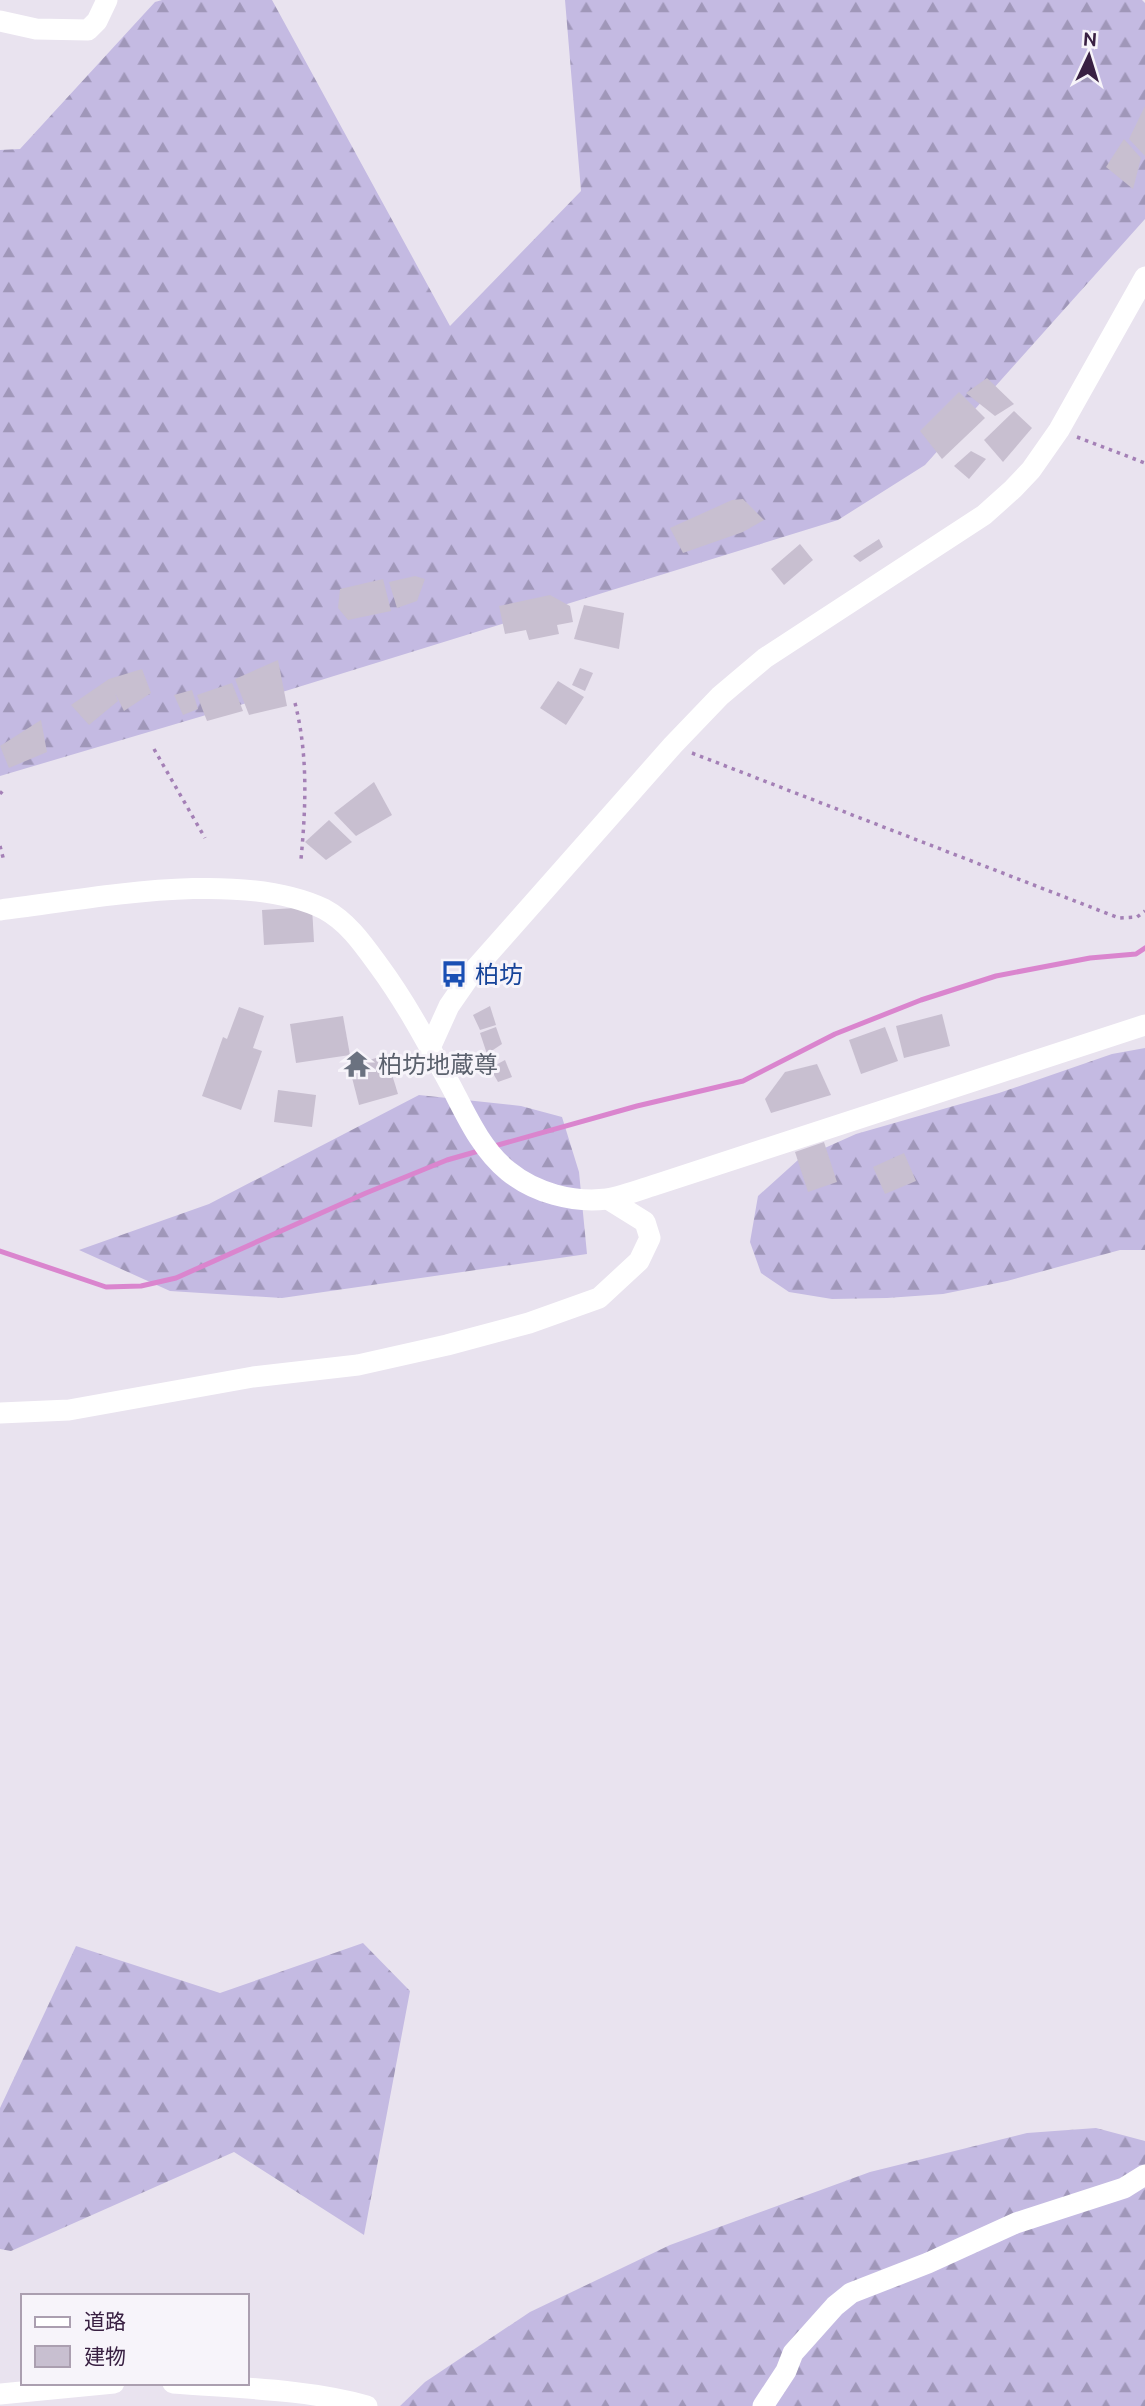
<svg xmlns="http://www.w3.org/2000/svg" width="1145" height="2406" font-family="Ubuntu,'Noto Sans JP',sans-serif">
  <defs>
    <pattern id="forest-firs" width="22" height="20" patternUnits="userSpaceOnUse" patternTransform="scale(1.75)"><rect width="22" height="20" fill="#c4bae2"/><path d="M5 1l3.5 6h-7zM16 11l3.5 6h-7z" fill="#a097b9"/></pattern>
  </defs>
  <rect width="100%" height="100%" fill="#e9e3ef"/>
  <g fill="url(#forest-firs)">
    <path d="M162,0H272L450,326L581,191L565,0H1142L1145,3V219L925,465L838,520L250,702L0,776V150L20,149L155,2Z"/>
    <path d="M1145,1048V1250H1120L1007,1281L943,1294L887,1298L832,1299L789,1292L761,1273L750,1242L758,1196L798,1160L856,1134L999,1093L1112,1054Z"/>
    <path d="M419,1095L521,1106L562,1117L579,1172L587,1254L282,1298L170,1291L79,1250L209,1204Z"/>
    <path d="M363,1943L410,1991L364,2235L234,2152L11,2251L0,2249V2108L76,1946L220,1993Z"/>
    <path d="M1096,2128L1145,2141V2406H400L425,2382L530,2312L670,2245L870,2172L1027,2133Z"/>
  </g>
  <g fill="none" stroke-linecap="round" stroke-linejoin="round">
    <g stroke="#da85ce" stroke-width="5">
      <path d="M491,1147L637,1106L743,1081L835,1034L921,1000L996,976L1090,958L1136,954L1145,948"/>
      <path d="M0,1251L106,1287L141,1286L176,1278L366,1193L447,1160L482,1150"/>
    </g>
  </g>
  <g fill="#c8bfd0">
    <path d="M1145,106V156L1129,139Z"/>
    <path d="M1124,139L1141,158L1133,189L1106,167Z"/>
    <path d="M987,378L1014,404L995,416L966,393Z"/>
    <path d="M959,392L985,418L942,459L920,431Z"/>
    <path d="M1014,411L1032,428L1003,462L984,440Z"/>
    <path d="M971,451L986,459L969,479L954,466Z"/>
    <path d="M743,499L764,520L743,532L683,553L670,528L732,500Z"/>
    <path d="M879,539L883,547L860,562L853,556Z"/>
    <path d="M800,544L813,560L784,585L771,569Z"/>
    <path d="M415,576L425,579L417,601L397,608L389,582Z"/>
    <path d="M383,579L391,611L348,620L338,608L340,589Z"/>
    <path d="M550,595L570,606L573,622L557,625L559,634L529,640L526,630L505,634L499,606Z"/>
    <path d="M584,605L624,613L619,649L574,639Z"/>
    <path d="M278,660L287,706L249,715L235,679Z"/>
    <path d="M580,668L593,673L585,691L572,685Z"/>
    <path d="M142,669L151,693L124,711L115,693L118,701L89,725L71,705L109,679Z"/>
    <path d="M558,681L584,697L566,725L540,708Z"/>
    <path d="M232,683L243,711L207,721L197,695Z"/>
    <path d="M192,690L198,709L183,715L174,695Z"/>
    <path d="M41,720L47,752L9,768L0,746Z"/>
    <path d="M374,782L392,815L356,836L334,813Z"/>
    <path d="M329,820L352,842L326,860L305,842Z"/>
    <path d="M312,907L314,942L264,945L262,910Z"/>
    <path d="M490,1006L496,1025L480,1030L473,1015Z"/>
    <path d="M239,1007L264,1016L253,1048L262,1051L241,1110L202,1096L223,1037L227,1039Z"/>
    <path d="M942,1014L950,1046L904,1058L896,1026Z"/>
    <path d="M343,1016L350,1055L296,1063L290,1024Z"/>
    <path d="M496,1027L502,1044L487,1054L480,1033Z"/>
    <path d="M885,1027L898,1061L861,1074L849,1040Z"/>
    <path d="M386,1055L398,1094L359,1105L349,1066Z"/>
    <path d="M505,1060L512,1077L498,1082L490,1068Z"/>
    <path d="M817,1064L831,1095L771,1113L765,1099L785,1072Z"/>
    <path d="M278,1090L316,1095L312,1127L274,1122Z"/>
    <path d="M824,1142L837,1182L808,1192L795,1152Z"/>
    <path d="M904,1153L916,1181L885,1194L873,1167Z"/>
  </g>
  <g fill="none" stroke-linecap="round" stroke-linejoin="round">
    <g stroke="#a480b6" stroke-width="3.5" stroke-dasharray="3.5 5" stroke-linecap="butt">
      <path d="M1077,437L1145,463"/>
      <path d="M295,703C308,754 306,806 301,859"/>
      <path d="M154,749L205,838"/>
      <path d="M692,753L1119,918L1137,917L1145,911"/>
      <path d="M0,794L5,788"/>
      <path d="M0,846L4,861"/>
    </g>
    <g stroke="#fff" stroke-width="21">
      <path d="M0,21L36,29L88,30L97,21L107,0"/>
      <path d="M0,910C92,899 239,868 324,909C348,922 363,944 379,966C407,1004 429,1046 452,1088C467,1117 482,1150 508,1171C535,1193 573,1203 607,1199C624,1196 642,1189 658,1184L1145,1025"/>
      <path d="M430,1048L449,1006L474,970L673,745L720,696L765,658L984,515L1013,489L1031,470L1059,430L1145,277"/>
      <path d="M0,1413L69,1410L253,1377L358,1365L447,1345L529,1323L599,1298L639,1261L650,1238L645,1222L608,1199"/>
      <path d="M173,2383C236,2388 307,2389 367,2406"/>
      <path d="M0,2394L114,2383"/>
      <path d="M763,2406L786,2371L793,2353L835,2306L851,2293L928,2263L1016,2223L1124,2188L1145,2175"/>
    </g>
  </g>
  <defs>
    <symbol id="bus-bare" viewBox="-9 -9 18 18"><path d="M-5-6H5V4H4V6H2V4H-2V6H-4V4H-5ZM-3.5-4V0h7V-4ZM-3.5 1.2v1.5H-2V1.2ZM2 1.2v1.5H3.5V1.2Z" fill="#1a4fb4" stroke="#f7f4fa" stroke-width="2.5" paint-order="stroke"/></symbol>
    <symbol id="temple-bare" viewBox="-9 -9 18 18"><path d="M0-6L5-2H3V0L6.5 2.5H4V6H1.5V3h-3V6H-4V2.5H-6.5L-3 0V-2H-5Z" fill="#6b7280" stroke="#f7f4fa" stroke-width="2.5" paint-order="stroke"/></symbol>
  </defs>
  <g fill-rule="evenodd">
    <use href="#bus-bare" x="435" y="955" width="38" height="38"/>
    <use href="#temple-bare" x="338" y="1045" width="38" height="38"/>
  </g>
  <g text-anchor="middle" dominant-baseline="central" stroke-width="6" stroke-linejoin="round" paint-order="stroke">
    <g font-size="24" fill="#164399" stroke="#f7f4fa" text-anchor="start">
      <text x="475" y="974">柏坊</text>
    </g>
    <g font-size="24" fill="#5b616d" stroke="#f7f4fa" text-anchor="start">
      <text x="378" y="1064">柏坊地蔵尊</text>
    </g>
  </g>
  <rect x="21" y="2294" width="228" height="91" fill="#f7f4fa" stroke="#ab9fb0" stroke-width="2"/>
  <rect x="35" y="2317" width="35" height="10" fill="#ffffff" stroke="#ab9fb0" stroke-width="2"/>
  <text x="84" y="2329" font-size="21" fill="#392042">道路</text>
  <rect x="35" y="2346" width="35" height="21" fill="#c8bfd0" stroke="#ab9fb0" stroke-width="2"/>
  <text x="84" y="2364" font-size="21" fill="#392042">建物</text>
  <g transform="translate(1089 56) rotate(4)" stroke="#f7f4fa" stroke-width="5" paint-order="stroke">
  <path d="M0-5L12 26L0 18L-12 26Z" fill="#392042"/>
  <text y="-10" font-size="19" font-weight="bold" text-anchor="middle" fill="#392042">N</text>
  </g>
</svg>
